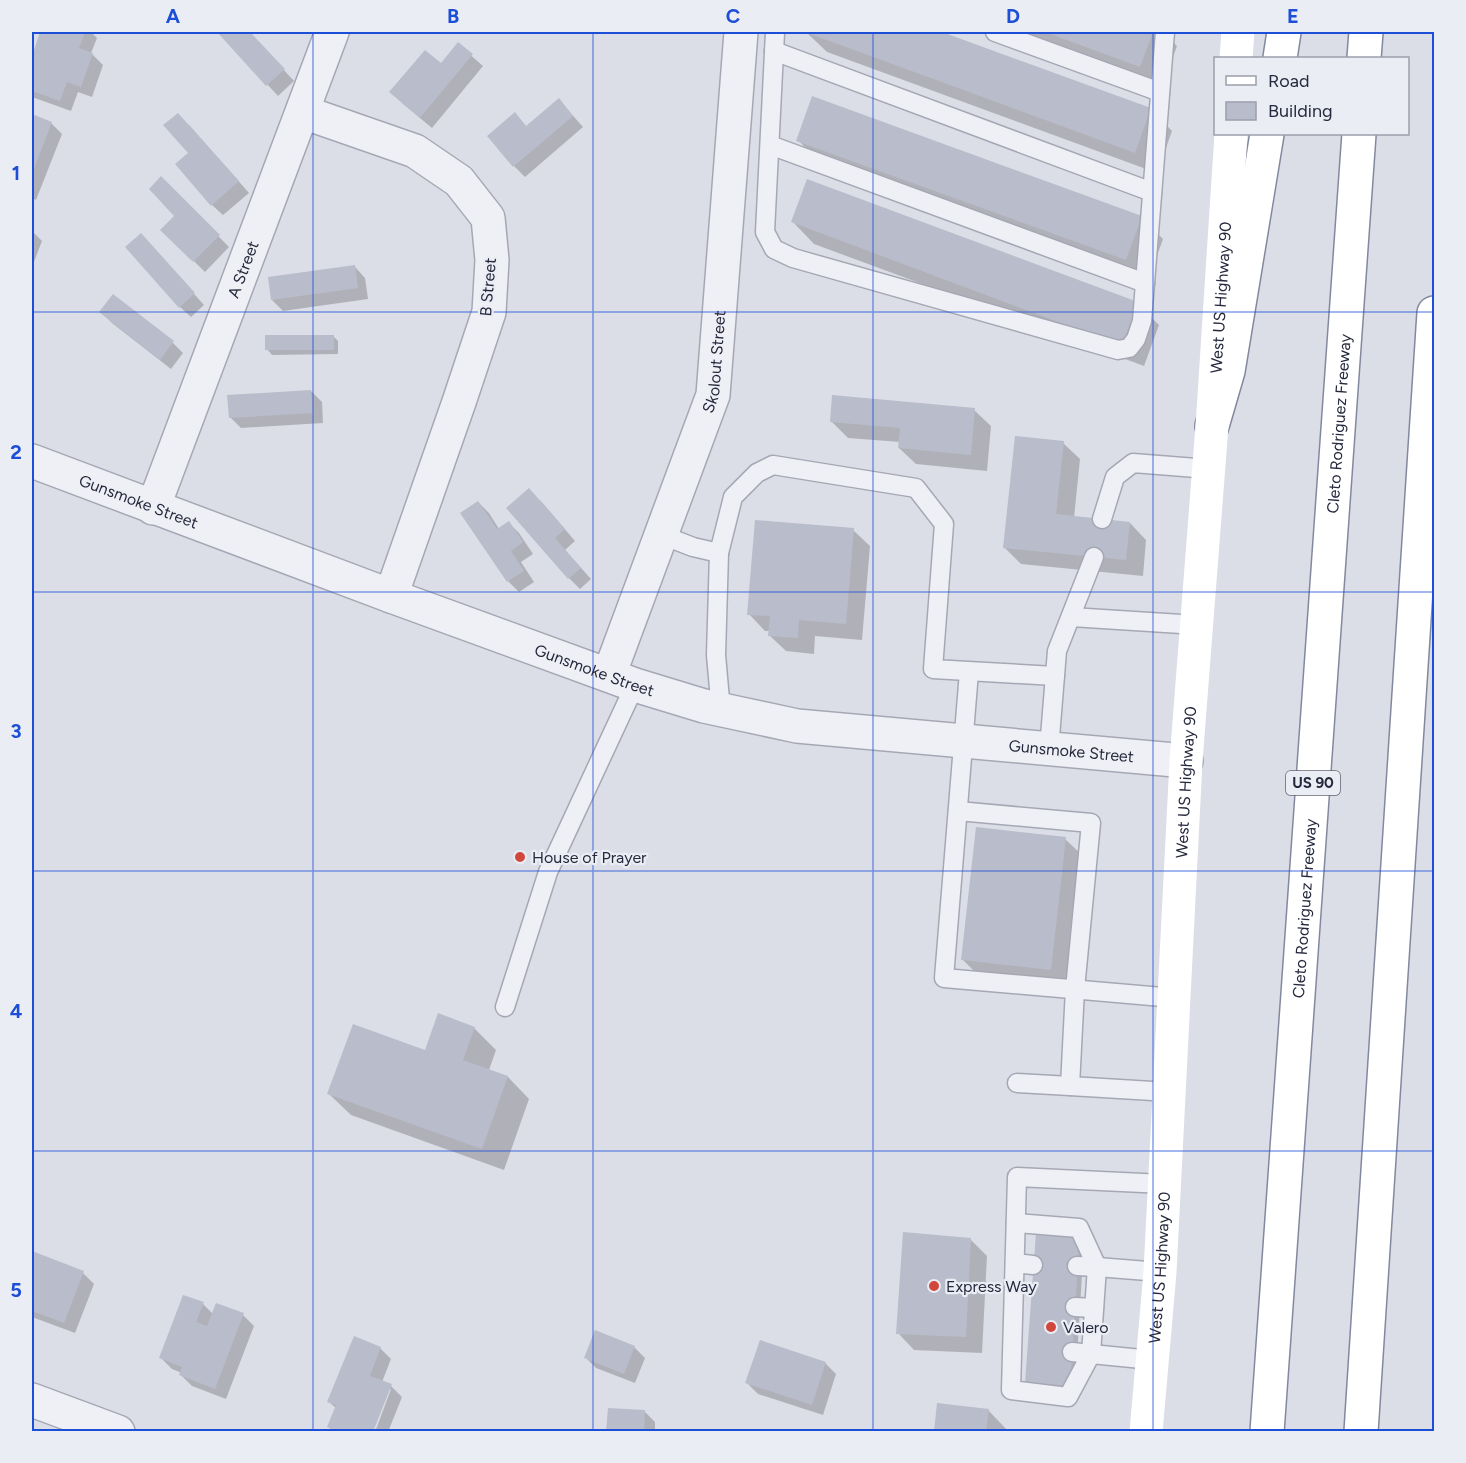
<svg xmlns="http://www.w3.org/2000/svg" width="1466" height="1463" font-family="Figtree,sans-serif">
  <rect width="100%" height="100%" fill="#dcdee7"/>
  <g fill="#0003">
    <path d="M42,32H91L97,38L91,53L103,65L92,97L78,92L71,111L32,97V61Z"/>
    <path d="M219,32H249L294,81L278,96Z"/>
    <path d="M806,32H937L1151,109L1172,131L1157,173L827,52Z"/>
    <path d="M1010,32H1163L1177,46L1162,87Z"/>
    <path d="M458,44L483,66L432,128L402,103L441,65Z"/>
    <path d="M559,100L583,127L525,177L514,166L515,114L527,127Z"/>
    <path d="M32,116L51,123L62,134L36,200L32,198Z"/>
    <path d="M189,125L249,193L223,215L212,205L190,153Z"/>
    <path d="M798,140L1141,217L1163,239L1148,281L819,162Z"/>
    <path d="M161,178L229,247L205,272L162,230L177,216Z"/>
    <path d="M793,222L1137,304L1159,325L1144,366L814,244Z"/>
    <path d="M32,231L42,241L32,267Z"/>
    <path d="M151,246L204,305L191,317L180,307Z"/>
    <path d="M355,267L365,278L368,299L283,311L272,300Z"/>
    <path d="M101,312L173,343L183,353L171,369L112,323Z"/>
    <path d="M333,336L338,341V354L272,355L267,349Z"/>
    <path d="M311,391L322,402L323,423L241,428L230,417Z"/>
    <path d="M974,410L991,426L987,471L916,464L899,448L900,442L848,438L831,421Z"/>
    <path d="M1063,443L1080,459L1074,518L1130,523L1146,540L1143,576L1021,564L1004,547Z"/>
    <path d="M540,500L575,541L565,550L591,579L580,589L569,578Z"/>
    <path d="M478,502L489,513L499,529L508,522L519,533L533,554L521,562L534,582L519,592L508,581Z"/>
    <path d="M853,530L870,546L862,640L815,636L814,654L786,651L769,635L770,631H765L749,614Z"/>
    <path d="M1065,839L1082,855L1067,986L979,976L963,960Z"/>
    <path d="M474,1028L496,1050L489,1070L508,1077L529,1099L504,1170L351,1115L329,1094Z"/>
    <path d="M1037,1234L1084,1242L1075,1390L1026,1383Z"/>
    <path d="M970,1239L987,1256L982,1353L914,1350L898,1333Z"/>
    <path d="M32,1253L83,1273L94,1284L75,1333L32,1317Z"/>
    <path d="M203,1304L213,1314L243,1315L254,1326L226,1399L192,1386L181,1375L182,1373L172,1369L161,1358Z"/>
    <path d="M634,1347L645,1358L635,1383L596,1368L585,1357Z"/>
    <path d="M380,1348L391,1359L382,1382L391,1386L402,1397L388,1432H375L391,1389H388L371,1432H334L329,1427L336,1408L329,1402Z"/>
    <path d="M825,1363L836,1374L823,1415L758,1394L747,1383Z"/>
    <path d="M988,1410L1009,1432H935Z"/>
    <path d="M644,1411L655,1422V1432H607Z"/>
  </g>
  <g fill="#b9bcca">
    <path d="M40,32H85L79,48L93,53L81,87L67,82L60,101L32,91V56Z"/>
    <path d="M217,32H250L285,69L266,86Z"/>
    <path d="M805,32H942L1151,108L1135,153Z"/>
    <path d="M1045,32H1153L1140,67Z"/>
    <path d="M458,42L473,54L420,118L389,92L425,50L441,63Z"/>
    <path d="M812,96L1142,216L1126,260L796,141Z"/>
    <path d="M559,98L573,116L513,167L487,136L515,112L526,126Z"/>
    <path d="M178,113L239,181L211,206L175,164L188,153L163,125Z"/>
    <path d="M32,114L52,122L32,174Z"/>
    <path d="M161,176L220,235L193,262L160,230L174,216L149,189Z"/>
    <path d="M807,179L1138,302L1122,346L791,222Z"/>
    <path d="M141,233L195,293L179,308L125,247Z"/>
    <path d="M355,265L358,288L271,300L268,277Z"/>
    <path d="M113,294L174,341L160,360L99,312Z"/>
    <rect x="265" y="335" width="69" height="15"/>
    <path d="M311,390L313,413L229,418L227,395Z"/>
    <path d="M832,395L975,408L971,455L898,448L900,428L830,422Z"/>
    <path d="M1015,436L1064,441L1056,514L1130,522L1126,560L1003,548Z"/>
    <path d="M529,488L565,529L555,538L581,568L568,579L506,508Z"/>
    <path d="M478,501L497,529L509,521L523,542L511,551L524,571L507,582L460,513Z"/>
    <path d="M755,520L854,528L846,624L799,620L798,638L768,636L770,616L747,615Z"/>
    <path d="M976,827L1066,837L1051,970L961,960Z"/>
    <path d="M438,1013L475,1027L463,1060L508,1076L482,1149L327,1094L353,1024L425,1050Z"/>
    <path d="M903,1232L971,1238L966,1337L896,1334Z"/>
    <path d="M1036,1233L1080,1236L1070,1386L1025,1383Z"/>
    <path d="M32,1251L84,1271L64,1323L32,1311Z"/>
    <path d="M183,1295L204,1302L196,1322L207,1326L216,1303L244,1313L215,1389L179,1375L182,1367L159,1358Z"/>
    <path d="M595,1330L635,1346L624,1374L584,1358Z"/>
    <path d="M354,1336L381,1347L370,1376L392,1384L373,1432H339L327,1427L336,1405L327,1402Z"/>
    <path d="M760,1340L826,1362L812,1405L745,1383Z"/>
    <path d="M937,1403L989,1409L986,1432H934Z"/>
    <path d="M608,1408L645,1410L644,1432H606Z"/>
  </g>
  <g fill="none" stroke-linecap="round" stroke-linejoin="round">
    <defs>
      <g id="lane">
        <path d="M775,32L765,232L774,249L793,258L1118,350L1129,348L1136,339L1142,321L1165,32"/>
        <path d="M995,32L1160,92"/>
        <path d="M774,51L1152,192"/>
        <path d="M770,145L1145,283"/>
        <path d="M1102,519L1115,477L1133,463L1209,469"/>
        <path d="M662,535L693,547L719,553L733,497L757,473L773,465L916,488L944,524L933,669L1055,676"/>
        <path d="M719,553L716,655L721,711"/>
        <path d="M1071,617L1197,625"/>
        <path d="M969,672L944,978L1174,998"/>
        <path d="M1049,749L1057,651L1094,557"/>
        <path d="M958,811L1091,823L1075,989L1070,1086L1169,1092"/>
        <path d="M505,1007L548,872L635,685"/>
        <path d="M1017,1083L1070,1086"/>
        <path d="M1016,1223L1079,1228L1097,1267L1077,1266"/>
        <path d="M1015,1263L1033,1265"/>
        <path d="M1075,1307L1094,1308"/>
        <path d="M1072,1352L1091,1354L1097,1267L1160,1272"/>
        <path d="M1152,1360L1091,1354L1068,1397L1011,1390L1017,1177L1164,1184"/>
      </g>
      <g id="street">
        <path d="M303,112L415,151L459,181L488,218L492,260L489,312L459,402L391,596"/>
        <path id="s1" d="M32,461L391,596L635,685L704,706L797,726L1186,761"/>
        <path id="s2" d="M153,508L332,32"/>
        <path id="s3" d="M609,675L713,395L741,32"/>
        <path d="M32,1400L118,1432"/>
      </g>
      <g id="highway">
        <path d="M1280,58L1284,32"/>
        <path d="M1364,58L1366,32"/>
        <path d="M1212,426L1228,371L1267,134"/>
        <path id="s5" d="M1267,1432L1359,134"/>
        <path d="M1361,1432L1434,313"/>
      </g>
    </defs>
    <use href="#lane" stroke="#a5a8b4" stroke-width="21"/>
    <use href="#street" stroke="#a5a8b4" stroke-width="36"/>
    <use href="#highway" stroke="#83889e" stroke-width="36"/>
    <use href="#lane" stroke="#eff0f5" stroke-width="18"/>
    <use href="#street" stroke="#eff0f5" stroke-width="33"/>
    <g stroke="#fff" stroke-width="33">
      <path d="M1236,58L1238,32"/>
      <path id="s4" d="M1146,1432L1160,1272L1186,761L1212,426L1231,134"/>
    </g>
    <use href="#highway" stroke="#fff" stroke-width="33"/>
  </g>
  <path fill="none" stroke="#1d4ed8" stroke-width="1.5" stroke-opacity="0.55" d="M313,32V1432M593,32V1432M873,32V1432M1153,32V1432M32,312H1434M32,592H1434M32,871H1434M32,1151H1434"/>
  <g fill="#d1473c" stroke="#ebedf4" stroke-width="2">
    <circle cx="520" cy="857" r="6"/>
    <circle cx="934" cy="1286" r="6"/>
    <circle cx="1051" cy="1327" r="6"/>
  </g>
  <g text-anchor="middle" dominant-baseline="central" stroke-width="4.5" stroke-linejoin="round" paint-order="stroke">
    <rect fill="#ebedf4" stroke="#616474" stroke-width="1.5" x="1286" y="771" width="54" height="24" rx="4.5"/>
    <g font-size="15" font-weight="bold" fill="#26293d">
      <text x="1313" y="783">US 90</text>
    </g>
    <g font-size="16" fill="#26293d" stroke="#ebedf4">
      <text stroke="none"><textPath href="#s2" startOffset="255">A Street</textPath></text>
      <text transform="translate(488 287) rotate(-85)">B Street</text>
      <text stroke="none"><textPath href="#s4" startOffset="1137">West US Highway 90</textPath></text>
      <text stroke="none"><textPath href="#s3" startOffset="332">Skolout Street</textPath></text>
      <text stroke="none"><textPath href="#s5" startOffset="1011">Cleto Rodriguez Freeway</textPath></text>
      <text stroke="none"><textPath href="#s1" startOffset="114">Gunsmoke Street</textPath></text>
      <text stroke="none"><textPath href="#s1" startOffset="600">Gunsmoke Street</textPath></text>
      <text stroke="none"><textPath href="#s1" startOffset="1086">Gunsmoke Street</textPath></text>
      <text stroke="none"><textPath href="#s4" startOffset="651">West US Highway 90</textPath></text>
      <text stroke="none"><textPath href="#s5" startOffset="525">Cleto Rodriguez Freeway</textPath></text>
      <text stroke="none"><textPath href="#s4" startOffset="165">West US Highway 90</textPath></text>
    </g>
    <g font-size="16" fill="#26293d" stroke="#ebedf4" text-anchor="start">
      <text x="532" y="857">House of Prayer</text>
      <text x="946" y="1286">Express Way</text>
      <text x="1063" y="1327">Valero</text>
    </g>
  </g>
  <rect width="1466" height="1463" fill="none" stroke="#ebedf4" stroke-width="66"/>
  <rect x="1214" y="57" width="195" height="78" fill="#ebedf4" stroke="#9c9fab" stroke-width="1.5"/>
  <rect x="1226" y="76" width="30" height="9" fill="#ffffff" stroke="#9c9fab" stroke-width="1.5"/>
  <text x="1268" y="87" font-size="18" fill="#26293d">Road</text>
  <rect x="1226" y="102" width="30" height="18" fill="#b9bcca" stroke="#9c9fab" stroke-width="1.5"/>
  <text x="1268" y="117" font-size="18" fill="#26293d">Building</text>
  <rect x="33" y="33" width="1400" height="1397" fill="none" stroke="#1d4ed8" stroke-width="2"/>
  <g font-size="20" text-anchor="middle" font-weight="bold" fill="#1d4ed8">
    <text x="173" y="23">A</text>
    <text x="453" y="23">B</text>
    <text x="733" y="23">C</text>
    <text x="1013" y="23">D</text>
    <text x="1293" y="23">E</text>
    <text x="16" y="180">1</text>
    <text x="16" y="459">2</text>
    <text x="16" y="738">3</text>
    <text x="16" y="1018">4</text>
    <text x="16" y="1297">5</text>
  </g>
</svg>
